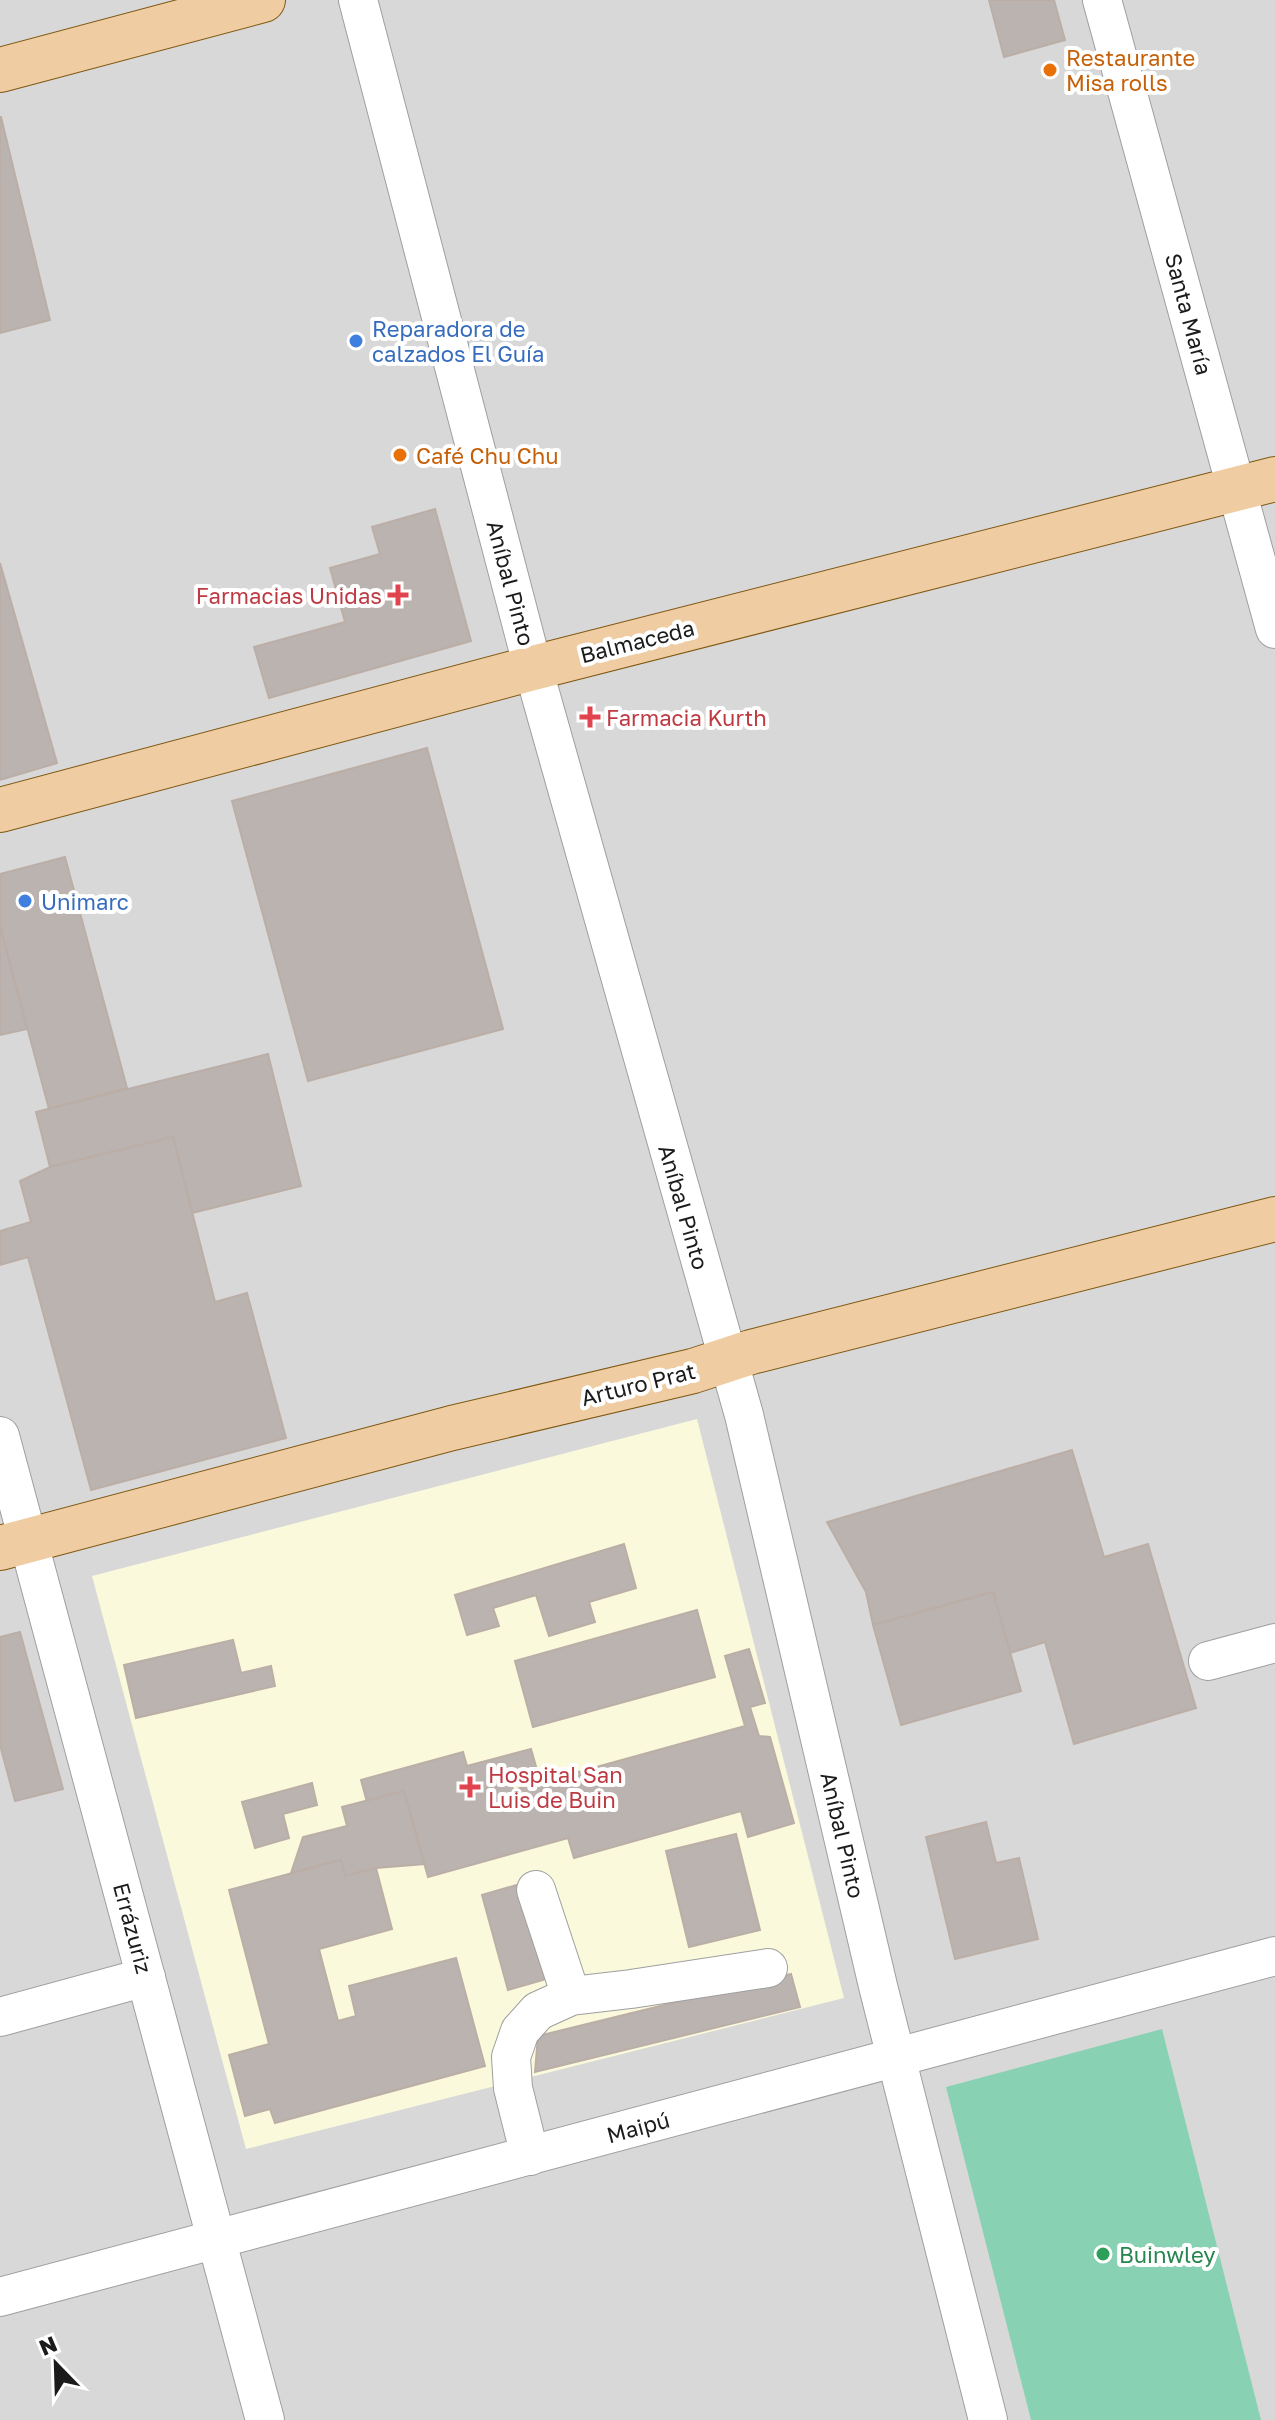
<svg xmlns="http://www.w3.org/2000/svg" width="1275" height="2420" font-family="'Golos Text',sans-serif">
  <rect width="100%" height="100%" fill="#ebe7e1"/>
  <rect fill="#d9d8d8" x="0" y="0" width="1275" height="2420"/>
  <path fill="#faf9db" d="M697,1419L844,1998L246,2149L92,1576Z"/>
  <path fill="#88d1b3" d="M1162,2029L1261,2420H1031L946,2087Z"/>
  <g fill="#bbb3af" stroke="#bbaea6" stroke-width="2">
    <path d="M989,0H1054L1065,40L1004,57Z"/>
    <path d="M1,117L50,320L0,333V117Z"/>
    <path d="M435,509L471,641L269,698L254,647L345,622L330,568L380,554L372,527Z"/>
    <path d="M0,563L57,763L0,780Z"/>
    <path d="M427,748L503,1029L308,1081L232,801Z"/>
    <path d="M65,857L127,1088L49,1109L0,926V874Z"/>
    <path d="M0,926L27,1029L0,1035Z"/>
    <path d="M268,1054L301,1186L192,1213L173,1137L50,1167L36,1112Z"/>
    <path d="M173,1137L215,1302L247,1293L286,1438L91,1490L28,1257L0,1265V1231L31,1222L20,1181L50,1167Z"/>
    <path d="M1072,1450L1104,1557L1148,1544L1196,1708L1074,1744L1045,1642L1010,1653L993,1592L873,1625L866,1592L827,1522Z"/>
    <path d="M624,1544L636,1588L589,1602L595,1622L549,1636L536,1595L493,1608L499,1626L467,1635L455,1595Z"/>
    <path d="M993,1592L1021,1691L901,1725L873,1625Z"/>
    <path d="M697,1610L715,1677L533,1727L515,1661Z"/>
    <path d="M20,1632L63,1789L15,1801L0,1745V1637Z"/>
    <path d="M233,1640L241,1673L271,1666L275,1686L136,1718L124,1665Z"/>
    <path d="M749,1649L765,1703L750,1707L759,1736L770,1737L794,1823L748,1837L741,1811L574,1858L568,1838L428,1877L404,1791L367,1802L361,1780L463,1752L467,1766L531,1749L537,1770L510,1778L513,1790L745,1726L725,1656Z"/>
    <path d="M312,1783L317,1805L283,1814L289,1838L255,1848L242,1802Z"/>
    <path d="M404,1791L424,1864L376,1868L345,1876L341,1860L291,1873L303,1837L347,1826L342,1807Z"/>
    <path d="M986,1822L996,1863L1019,1858L1038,1939L955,1959L926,1837Z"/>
    <path d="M736,1834L760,1930L689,1947L666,1851Z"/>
    <path d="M341,1860L345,1876L376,1868L392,1929L319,1949L338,2021L356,2016L349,1986L456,1958L485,2066L275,2123L270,2109L245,2116L229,2055L269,2044L229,1890Z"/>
    <path d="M520,1884L546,1979L508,1990L482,1895Z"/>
    <path d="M791,1974L800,2007L535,2072L538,2036Z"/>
  </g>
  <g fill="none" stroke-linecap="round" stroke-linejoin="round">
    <defs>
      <g id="minor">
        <path d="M358,0L533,668L744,1415L878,1986L988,2420"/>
        <path d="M1102,0L1275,629"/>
        <path d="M0,1436L265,2420"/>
        <path d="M1208,1661L1275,1643"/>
        <path d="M536,1890L571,1996"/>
        <path d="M0,2017L146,1977"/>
        <path d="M530,2156L513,2088L511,2057L520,2031L538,2011L571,1996L631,1989L768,1968"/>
        <path d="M0,2297L1275,1956"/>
      </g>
      <g id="major">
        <path d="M0,70L263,0"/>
        <path d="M0,810L533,668L1275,479"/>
        <path d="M0,1548L452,1428L693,1371L751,1352L1275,1219"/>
      </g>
    </defs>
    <use href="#minor" stroke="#9f9f9f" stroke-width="40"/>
    <use href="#major" stroke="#7f5812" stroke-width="46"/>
    <use href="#minor" stroke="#fff" stroke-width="38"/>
    <use href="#major" stroke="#efcca2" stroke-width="44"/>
  </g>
  <g fill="#e8710a" stroke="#fff" stroke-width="3">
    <circle cx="1050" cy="70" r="8"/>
    <circle cx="400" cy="455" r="8"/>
  </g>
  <g fill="#3f7fe0" stroke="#fff" stroke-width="3">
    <circle cx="356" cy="341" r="8"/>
    <circle cx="25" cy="901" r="8"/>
  </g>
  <g fill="#e0444e" stroke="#fff" stroke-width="3">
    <path d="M394 583h8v8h8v8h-8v8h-8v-8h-8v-8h8z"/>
    <path d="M586 705h8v8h8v8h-8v8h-8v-8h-8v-8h8z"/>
    <path d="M466 1775h8v8h8v8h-8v8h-8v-8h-8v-8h8z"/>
  </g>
  <circle fill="#2e9e5b" stroke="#fff" stroke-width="3" cx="1103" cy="2254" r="8"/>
  <g text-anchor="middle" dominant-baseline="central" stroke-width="8" stroke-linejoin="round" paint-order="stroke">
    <g font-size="22" fill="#c56008" stroke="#fff" text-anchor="start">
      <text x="1066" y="57">Restaurante<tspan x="1066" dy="25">Misa rolls</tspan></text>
      <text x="416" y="455">Café Chu Chu</text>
    </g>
    <g font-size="22" fill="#1b1b1b" stroke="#fff">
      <text transform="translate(1189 314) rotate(75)">Santa María</text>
      <text transform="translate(511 583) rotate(75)">Aníbal Pinto</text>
      <text transform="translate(637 641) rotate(-14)">Balmaceda</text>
      <text transform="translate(684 1207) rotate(74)">Aníbal Pinto</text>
      <text transform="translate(638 1384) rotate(-14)">Arturo Prat</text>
      <text transform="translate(843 1835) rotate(77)">Aníbal Pinto</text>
      <text transform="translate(133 1928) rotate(75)">Errázuriz</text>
      <text transform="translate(638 2127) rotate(-15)">Maipú</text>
    </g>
    <g font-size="22" fill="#366cbe" stroke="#fff" text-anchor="start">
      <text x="372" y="328">Reparadora de<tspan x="372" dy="25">calzados El Guía</tspan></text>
      <text x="41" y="901">Unimarc</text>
    </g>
    <g font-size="22" fill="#be3a42" stroke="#fff" text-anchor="start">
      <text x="382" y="595" text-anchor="end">Farmacias Unidas</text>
      <text x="606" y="717">Farmacia Kurth</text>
      <text x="488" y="1774">Hospital San<tspan x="488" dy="25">Luis de Buin</tspan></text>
    </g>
    <g font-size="22" fill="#27864d" stroke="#fff" text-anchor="start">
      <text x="1119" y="2254">Buinwley</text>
    </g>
  </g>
  <g transform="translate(56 2364) rotate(337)" stroke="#ffffff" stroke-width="6" paint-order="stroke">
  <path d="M0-6L14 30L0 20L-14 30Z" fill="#1b1b1b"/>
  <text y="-12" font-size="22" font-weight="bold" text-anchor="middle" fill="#1b1b1b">N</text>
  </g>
</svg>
